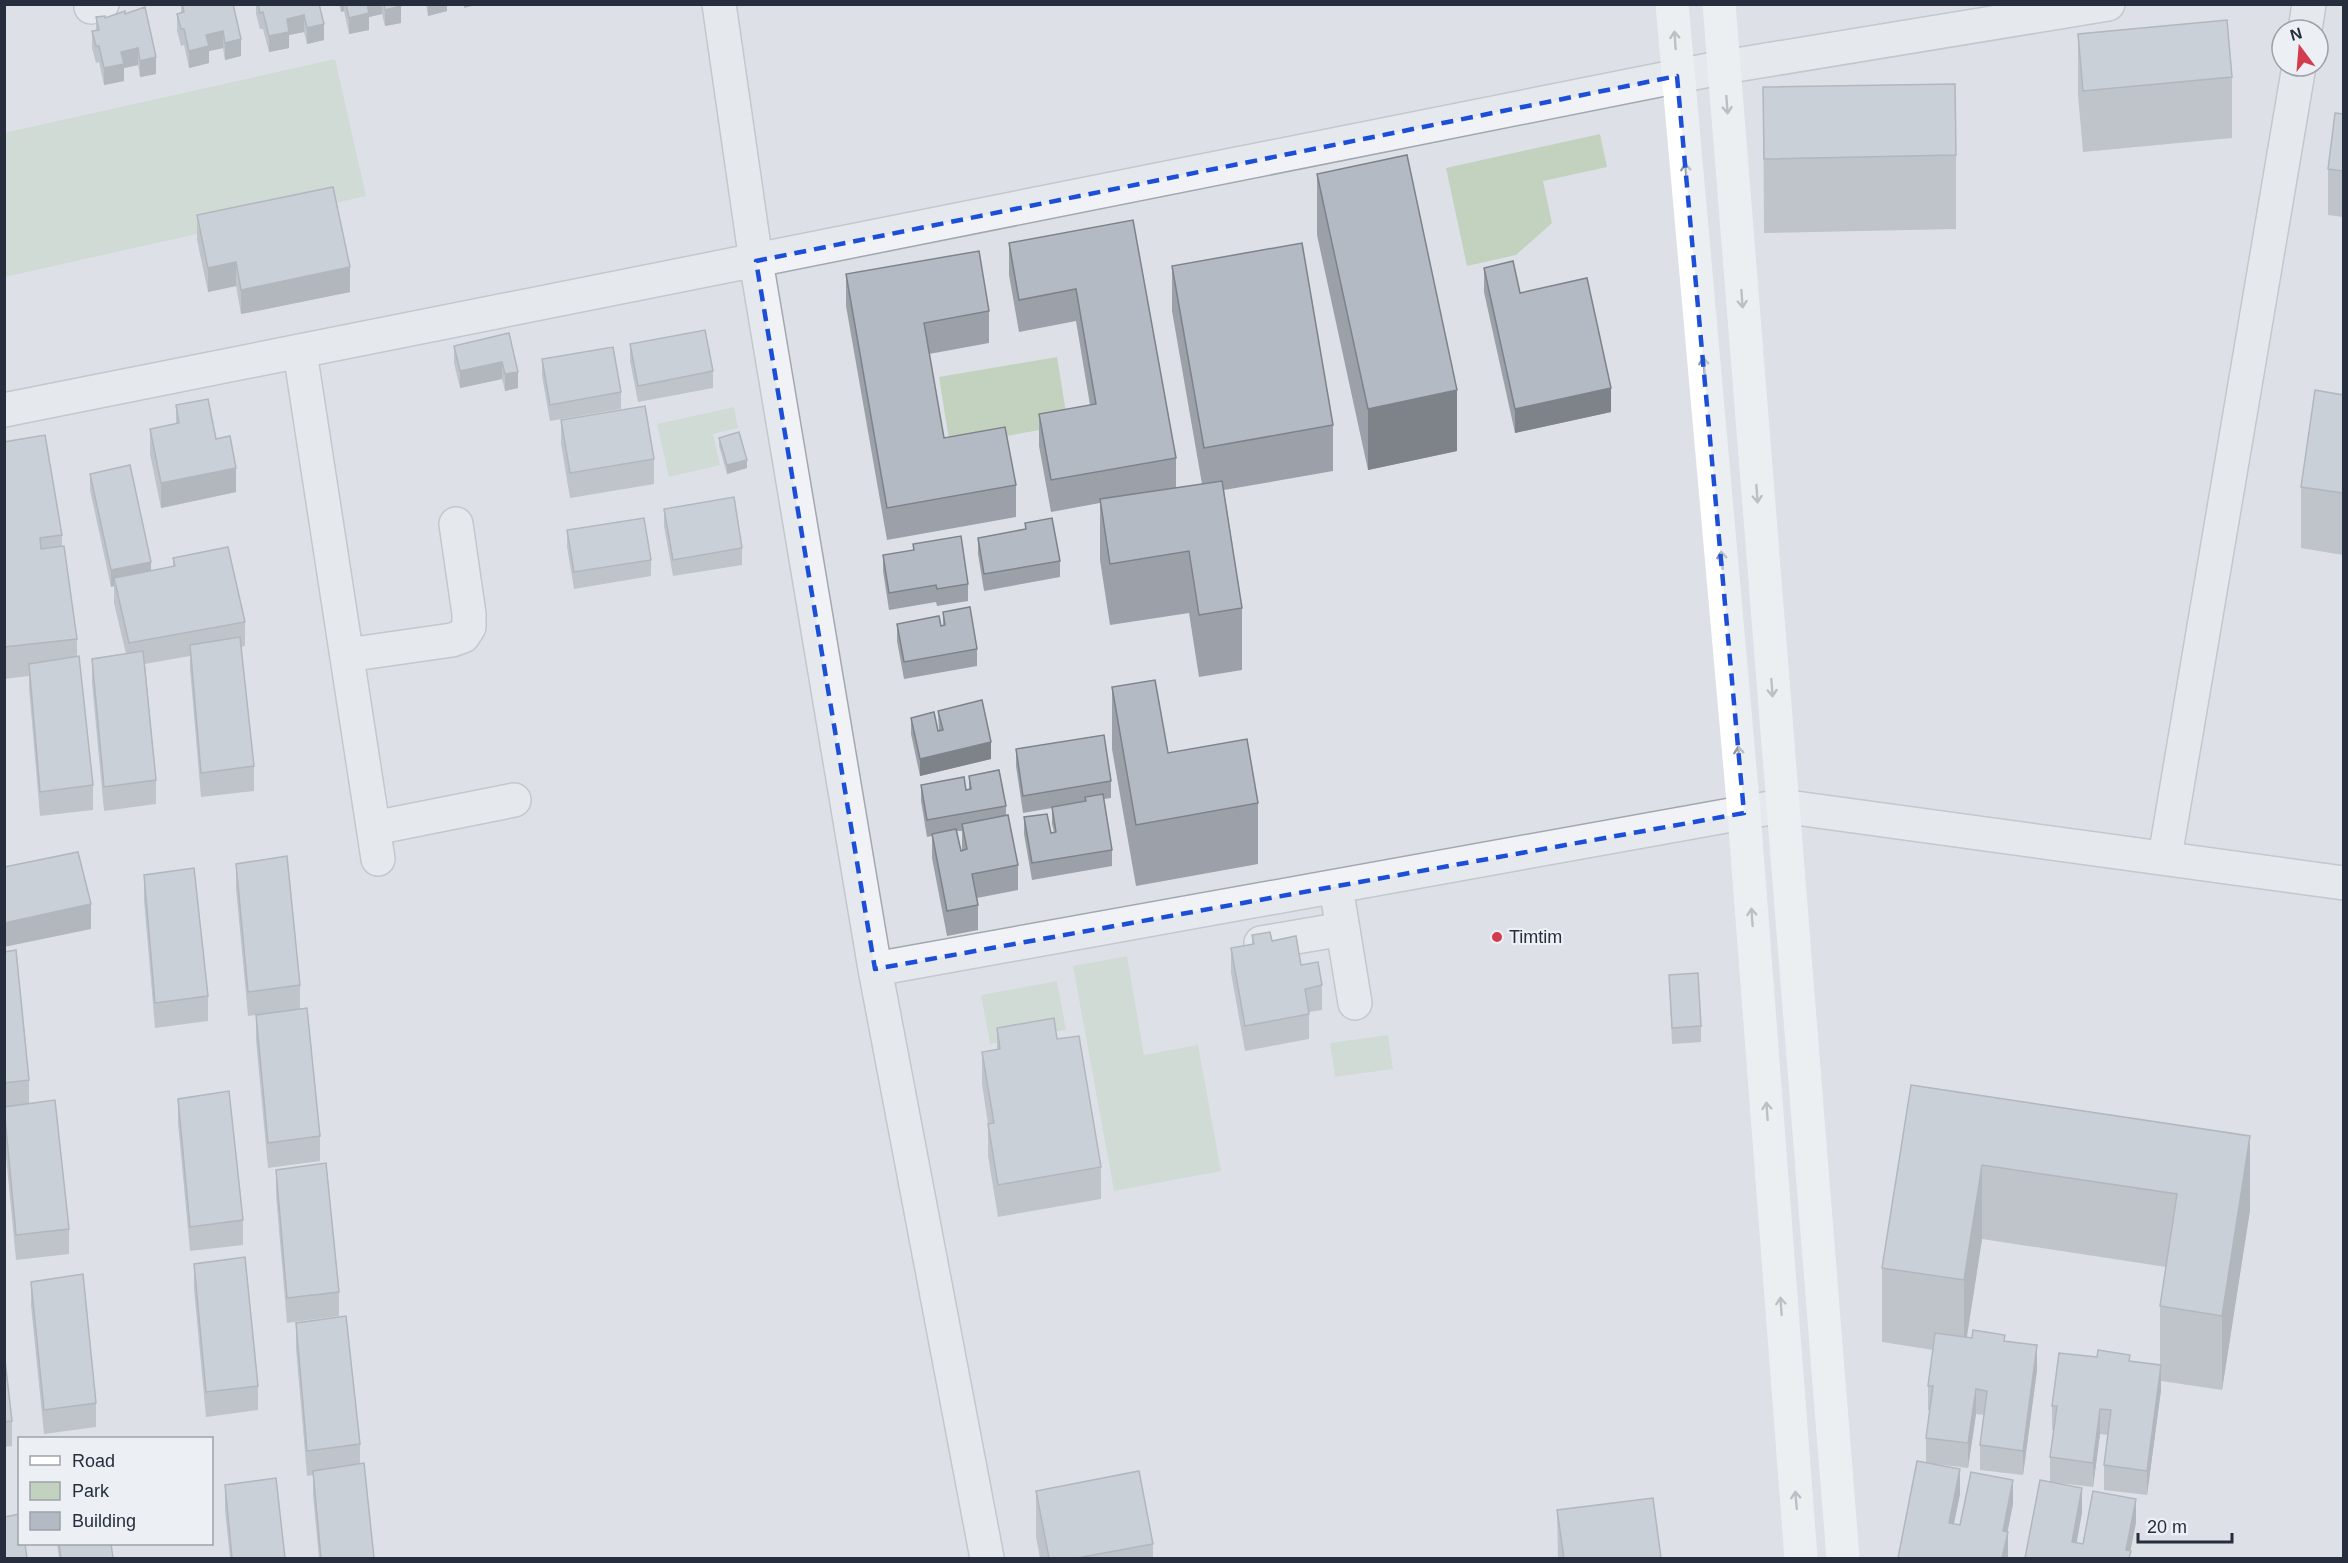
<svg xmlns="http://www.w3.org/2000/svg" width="2348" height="1563" viewBox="0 0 2348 1563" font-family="Helvetica,sans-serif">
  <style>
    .green { fill: #c2d2be }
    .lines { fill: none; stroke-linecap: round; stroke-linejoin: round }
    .street-casing { stroke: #a2a8b1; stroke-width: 36 }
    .street { stroke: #f0f2f6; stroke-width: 33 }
    .secondary { stroke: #fff; stroke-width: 33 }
    .wall { fill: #9ba0a9; fill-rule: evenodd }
    .shaded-wall { fill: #7e8289 }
    .building { fill: #b4bac4; stroke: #7e8289; stroke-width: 1.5 }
    .oneway { stroke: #92969e }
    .marked { fill: none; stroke: #1d4ed8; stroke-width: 4.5; stroke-dasharray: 12 8; stroke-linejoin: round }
    .poi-dot { fill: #d23c4e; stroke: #ecf0f5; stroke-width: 2 }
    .labels { text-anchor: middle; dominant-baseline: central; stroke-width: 4.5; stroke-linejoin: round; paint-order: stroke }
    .poi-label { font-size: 18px; fill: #262e3e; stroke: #ecf0f5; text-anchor: start }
  </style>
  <rect width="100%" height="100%" fill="#dde1e7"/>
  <path class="green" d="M335 59 366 196 5 277 4 133Z
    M1600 134 1607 167 1543 181 1552 223 1516 255 1467 266 1446 168Z
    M1057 357 1068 425 950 446 939 377Z
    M734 407 738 428 713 434 720 465 669 477 657 424Z
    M1127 956 1144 1055 1198 1045 1221 1171 1114 1191 1073 966Z
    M1057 981 1066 1030 990 1044 981 995Z
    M1388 1035 1393 1069 1335 1077 1330 1043Z"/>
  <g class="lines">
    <g class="street-casing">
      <path id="street" d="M719 4 756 261 875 969 987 1558
        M91 7 102 4
        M2305 30 2309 4
        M300 352 378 859
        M4 410 1724 67 2108 4
        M347 655 452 640 463 636 469 627V614L456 524
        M374 828 514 800
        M2165 857 2299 66
        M1336 887 1355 1003
        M1261 943 1343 929
        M875 969 1781 806 2344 883"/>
    </g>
    <use href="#street" class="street"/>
    <path class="secondary" d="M1672 4 1744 813 1801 1558
      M1719 4 1843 1558"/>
  </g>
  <path class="wall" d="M181 4H233L241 56 225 60 223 48 209 51V63L189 68 184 45 181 46 177 31V14L181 13Z
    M256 4H319L324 40 307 44 304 32 289 35V48L269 52 263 29H260L256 14Z
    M339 4H401V23L385 26 382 14 369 17V30L349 34 344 11 341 12Z
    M426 4H447V11L428 16Z
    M125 14 156 74 140 77 138 65 124 68V81L104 85 99 62 96 63 92 48V31H96V17L105 18Z
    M2078 34 2232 77V138L2083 152 2078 95Z
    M1763 87 1956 155V229L1764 233Z
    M2343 114V217L2328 215V169Z
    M1317 174 1457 451 1368 470 1317 235Z
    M197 215 350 292 241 314 236 286 208 292 197 240Z
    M1133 220 1176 458V488L1202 484 1172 311V266L1333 425V471L1224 490 1242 608V670L1199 677 1189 613 1110 625 1100 560V503L1051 512 1039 446V414L1090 405 1076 321 1019 332 1009 275V243Z
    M1484 268 1520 293 1611 412 1515 433 1484 292Z
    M846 274 989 311V343L929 354 944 438 1016 485V517L887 540 846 306Z
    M509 333 518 388 505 391 502 379 460 388 454 363V346Z
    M630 344 713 371V388L638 402 630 361Z
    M542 359 621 392V409L550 421 542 376Z
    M2343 395V555L2301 548V487Z
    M176 405 216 439 236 492 161 508 150 454V429L176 424Z
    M561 420 654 459V484L570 498 561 444Z
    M719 438 747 468 727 474 719 446Z
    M4 442 62 535V546L77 639V657L93 785V810L40 816 29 688V676L4 679Z
    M90 474 151 571 173 567V558L245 622V646L241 647 254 766V791L201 797 190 669V656L145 664 156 780V804L104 811 92 683V659L126 654 114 603V586L111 587 90 490Z
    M664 509 742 548V565L673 576 664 526Z
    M1025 523 1060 561V577L984 591 978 554V538L1025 529Z
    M567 530 651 560V576L574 589 567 547Z
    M913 544 968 584V601L937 606 936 602 889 610 883 571V555L913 550Z
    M943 612 977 649V666L904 679 897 641V624L943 625Z
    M1112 687 1168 753 1258 803V864L1136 886 1112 749Z
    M938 711 991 759 920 776 911 734V718L938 731H939Z
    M1016 749 1111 781V798L1104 799 1112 850V866L1032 880 1024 834V817L1051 833 1054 832 1052 824V808L1023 813 1016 766Z
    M969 776 1006 806V815L1018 865V890L977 898 978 905V930L947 936 932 858V836L927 837 921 801V785L966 790H969ZM957 831H962V850L961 851Z
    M236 864 300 985V1009L320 1136V1161L268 1168 256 1040V1015L248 1016 236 888Z
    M144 875 208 996V1021L155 1028 144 900Z
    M1252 935 1272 941 1301 965 1322 985V1010L1309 1012V1039L1245 1051 1231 973V948L1252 944Z
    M4 952 29 1080V1104L69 1229V1254L16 1260 4 1136Z
    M1669 975 1701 1026V1042L1672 1044Z
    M997 1028 1057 1039 1101 1167V1199L998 1217 988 1156V1124L982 1084V1052L997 1050Z
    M1911 1085 2250 1210 2222 1390 2161 1381V1390L2147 1495 2104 1490V1465L2108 1435 2100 1434 2093 1487 2050 1482V1457L2054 1430H2052V1406L2097 1357 2160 1365V1306L2166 1267 1982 1239 1967 1337 2005 1341 2037 1370 2023 1475 1980 1470V1445L1984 1415 1976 1414 1968 1468 1927 1463 1960 1494 1954 1524 1960 1525 2013 1504 2007 1532 2008 1556 1898 1558 1926 1462V1438L1930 1411 1928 1410V1386L1933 1350 1882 1342V1268Z
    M178 1099 243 1220V1245L190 1251 178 1123Z
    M276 1170 339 1292V1316L287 1323 276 1195Z
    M194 1264 258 1386V1410L206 1417 194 1289Z
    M31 1282 96 1403V1427L44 1434 31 1306Z
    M296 1323 360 1444V1464L374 1558H319L313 1495V1475L307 1476 296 1348Z
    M4 1351 12 1421V1446L4 1447Z
    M225 1485 285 1558H230L225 1510Z
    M1036 1491 1153 1544V1558H1040L1036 1537Z
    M1557 1510 1661 1558H1558Z
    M57 1544H111L113 1558H59Z"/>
  <path class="shaded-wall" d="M341 4H344V11L341 12Z
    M366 4H382V14L369 17V30L349 34V18Z
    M428 4H447V11L428 16Z
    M464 4H479L464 8Z
    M401 6V23L385 26V10Z
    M304 15V32L289 35V48L269 52V36L287 19Z
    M324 24V40L307 44V28Z
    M223 31V48L209 51V63L189 68V51L206 35Z
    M241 39V56L225 60V43Z
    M138 48V65L124 68V81L104 85V68L121 52Z
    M156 57V74L140 77V61Z
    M236 262V286L208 292V268Z
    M350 267V292L241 314V290Z
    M502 362V379L460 388V371Z
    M518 372V388L505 391V374Z
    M1611 388V412L1515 433V409Z
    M1457 390V451L1368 470V409Z
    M747 460V468L727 474V465Z
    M236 468V492L161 508V483Z
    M151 562V578H114V586L111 587V570Z
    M991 742V759L920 776V759Z
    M91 904V929L4 947V923Z
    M2250 1136V1210L2222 1390V1316Z
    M1982 1165V1239L1964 1354V1280Z
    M2037 1345V1370L2023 1475V1451Z
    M2161 1365V1390L2147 1495V1471Z
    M1976 1389V1414L1968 1468V1443Z
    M2100 1409V1434L2093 1487V1463Z
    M1960 1469V1494L1949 1547V1523Z
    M2013 1480V1504L2003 1555V1531Z
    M2082 1488V1513L2074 1558 2072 1542Z
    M2136 1499V1523L2129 1558 2126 1550Z
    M2008 1532V1556L2007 1558H2002Z"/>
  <path class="building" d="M182 4H233L241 39 225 43 223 31 206 35 209 46 189 51 184 29H181L177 14 184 12Z
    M258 4H319L324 24 307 28 304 15 287 19 289 32 269 36 263 12 260 13Z
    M346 4H367L369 13 349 18Z
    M384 4H401V6L385 10Z
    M145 7 156 57 140 61 138 48 121 52 124 64 104 68 99 46H96L92 31 99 30 96 17 105 16V18L125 11V14Z
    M2227 20 2232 77 2083 91 2078 34Z
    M1955 84 1956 155 1764 159 1763 87Z
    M2335 113 2343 114V171L2328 169Z
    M1407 155 1457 390 1368 409 1317 174Z
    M333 187 350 267 241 290 236 262 208 268 197 215Z
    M1133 220 1176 458 1051 480 1039 414 1096 404 1076 289 1019 300 1009 243Z
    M1302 243 1333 425 1204 448 1172 266Z
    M979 251 989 311 924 323 944 438 1005 427 1016 485 887 508 846 274Z
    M1513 261 1520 293 1587 278 1611 388 1515 409 1484 268Z
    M705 330 713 371 638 386 630 344Z
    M509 333 518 372 505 374 502 362 460 371 454 346Z
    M613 347 621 392 550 405 542 359Z
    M2315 390 2343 395V493L2301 487Z
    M208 399 216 439 230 436 236 468 161 483 150 429 179 423 176 405Z
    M645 406 654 459 570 473 561 420Z
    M739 432 747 460 727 465 719 438Z
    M45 435 62 535 40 538 41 549 64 546 77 639 4 647V442Z
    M130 465 151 562 111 570 90 474Z
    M1222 481 1242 608 1199 615 1189 551 1110 564 1100 499Z
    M734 497 742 548 673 560 664 509Z
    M644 518 651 560 574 572 567 530Z
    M1052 518 1060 561 984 574 978 538 1026 529 1025 523Z
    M961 536 968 584 937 589 936 585 889 593 883 555 914 550 913 544Z
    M228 547 245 622 129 643 114 578 175 566 173 558Z
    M970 607 977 649 904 662 897 624 939 616 941 626 945 625 943 612Z
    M240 637 254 766 201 773 190 645Z
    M143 651 156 780 104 787 92 659Z
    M79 656 93 785 40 792 29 664Z
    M1155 680 1168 753 1247 739 1258 803 1136 825 1112 687Z
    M982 700 991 742 920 759 911 718 934 712 938 731 943 730 938 711Z
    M1104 735 1111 781 1023 796 1016 749Z
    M999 770 1006 806 927 820 921 785 964 777 966 790 971 789 969 776Z
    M1103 794 1112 850 1032 863 1024 817 1047 814 1051 833 1056 832 1052 807 1086 801 1085 797Z
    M1008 815 1018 865 972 874 978 905 947 911 932 834 956 829 961 851 967 849 962 824Z
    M78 852 91 904 4 923V867Z
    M287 856 300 985 248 992 236 864Z
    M194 868 208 996 155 1003 144 875Z
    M1270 932 1272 941 1296 936 1301 965 1318 962 1322 985 1305 989 1309 1014 1245 1026 1231 948 1254 944 1252 935Z
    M16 950 29 1080 4 1083V952Z
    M1698 973 1701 1026 1672 1028 1669 975Z
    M307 1008 320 1136 268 1143 256 1015Z
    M1054 1018 1057 1039 1079 1036 1101 1167 998 1185 988 1124 994 1123 982 1052 1000 1049 997 1028Z
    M1911 1085 2250 1136 2222 1316 2160 1306 2177 1194 1982 1165 1964 1280 1882 1268Z
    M229 1091 243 1220 190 1227 178 1099Z
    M55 1100 69 1229 16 1235 4 1107Z
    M326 1163 339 1292 287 1298 276 1170Z
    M245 1257 258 1386 206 1392 194 1264Z
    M83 1274 96 1403 44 1410 31 1282Z
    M346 1316 360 1444 307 1451 296 1323Z
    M1973 1330 2005 1335 2004 1341 2037 1345 2023 1451 1980 1445 1987 1391 1976 1389 1968 1443 1926 1438 1933 1386H1928L1935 1333 1972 1338Z
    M2098 1350 2130 1355 2129 1361 2161 1365 2147 1471 2104 1465 2111 1410 2100 1409 2093 1463 2050 1457 2057 1406H2052L2059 1353 2097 1357Z
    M4 1351 12 1421 4 1422Z
    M1917 1461 1960 1469 1949 1523 1960 1525 1971 1472 2013 1480 2003 1531 2008 1532 2002 1558H1898Z
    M364 1463 374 1558H321L313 1471Z
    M1139 1471 1153 1544 1077 1558H1049L1036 1491Z
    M276 1478 285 1558H232L225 1485Z
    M2040 1480 2082 1488 2072 1542 2083 1544 2093 1491 2136 1499 2126 1550 2131 1551 2129 1558H2025Z
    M1653 1498 1661 1558H1564L1557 1510Z
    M20 1514V1544H25L27 1558H4V1517Z
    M59 1544H111L113 1558H61Z"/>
  <defs><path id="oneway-shaft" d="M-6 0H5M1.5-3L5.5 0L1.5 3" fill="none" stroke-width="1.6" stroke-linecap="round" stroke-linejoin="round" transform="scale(1.5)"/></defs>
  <g class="oneway">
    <use href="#oneway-shaft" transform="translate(1675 40) rotate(-94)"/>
    <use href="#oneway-shaft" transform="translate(1727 105) rotate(86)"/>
    <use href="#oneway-shaft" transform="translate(1686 172) rotate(-95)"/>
    <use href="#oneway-shaft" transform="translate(1742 299) rotate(86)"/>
    <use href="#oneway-shaft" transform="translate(1704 366) rotate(-95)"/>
    <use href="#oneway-shaft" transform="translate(1757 494) rotate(86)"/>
    <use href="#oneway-shaft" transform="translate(1722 560) rotate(-95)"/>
    <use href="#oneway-shaft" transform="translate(1772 688) rotate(86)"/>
    <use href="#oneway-shaft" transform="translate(1739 755) rotate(-95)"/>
    <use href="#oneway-shaft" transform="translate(1752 917) rotate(-94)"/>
    <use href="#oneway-shaft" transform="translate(1767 1111) rotate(-94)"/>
    <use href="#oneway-shaft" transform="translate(1781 1306) rotate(-94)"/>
    <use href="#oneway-shaft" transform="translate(1796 1500) rotate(-95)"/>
  </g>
  <path d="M0 0H2348V1563H0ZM1677 76 1744 813 875 969 756 261Z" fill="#dde1e7" fill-opacity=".55" fill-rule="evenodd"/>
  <path class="marked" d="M1677 76 1744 813 875 969 756 261Z"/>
  <circle class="poi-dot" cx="1497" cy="937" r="6"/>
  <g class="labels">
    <g class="poi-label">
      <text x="1509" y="937">Timtim</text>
    </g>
  </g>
  <rect width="2348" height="1563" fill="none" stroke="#262e3e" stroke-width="12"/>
  <rect x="18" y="1437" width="195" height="108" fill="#ecf0f5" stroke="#9da2ac" stroke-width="1.5"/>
  <rect x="30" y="1456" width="30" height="9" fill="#ffffff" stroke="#9da2ac" stroke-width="1.5"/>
  <text x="72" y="1467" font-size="18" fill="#262e3e">Road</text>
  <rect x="30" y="1482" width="30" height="18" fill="#c2d2be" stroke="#9da2ac" stroke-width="1.5"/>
  <text x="72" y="1497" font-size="18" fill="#262e3e">Park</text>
  <rect x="30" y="1512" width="30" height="18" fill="#b4bac4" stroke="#9da2ac" stroke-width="1.5"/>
  <text x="72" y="1527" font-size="18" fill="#262e3e">Building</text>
  <g transform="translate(2300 48) rotate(344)"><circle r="28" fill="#ecf0f5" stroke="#9da2ac" stroke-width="1.5"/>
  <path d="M0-4.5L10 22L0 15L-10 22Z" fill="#d23c4e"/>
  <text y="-9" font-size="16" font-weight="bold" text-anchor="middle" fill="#262e3e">N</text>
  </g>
  <path d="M2138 1533v9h94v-9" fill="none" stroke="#262e3e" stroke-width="3"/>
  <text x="2147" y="1533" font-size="18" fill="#262e3e" stroke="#ecf0f5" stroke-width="4.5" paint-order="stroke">20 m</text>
</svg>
